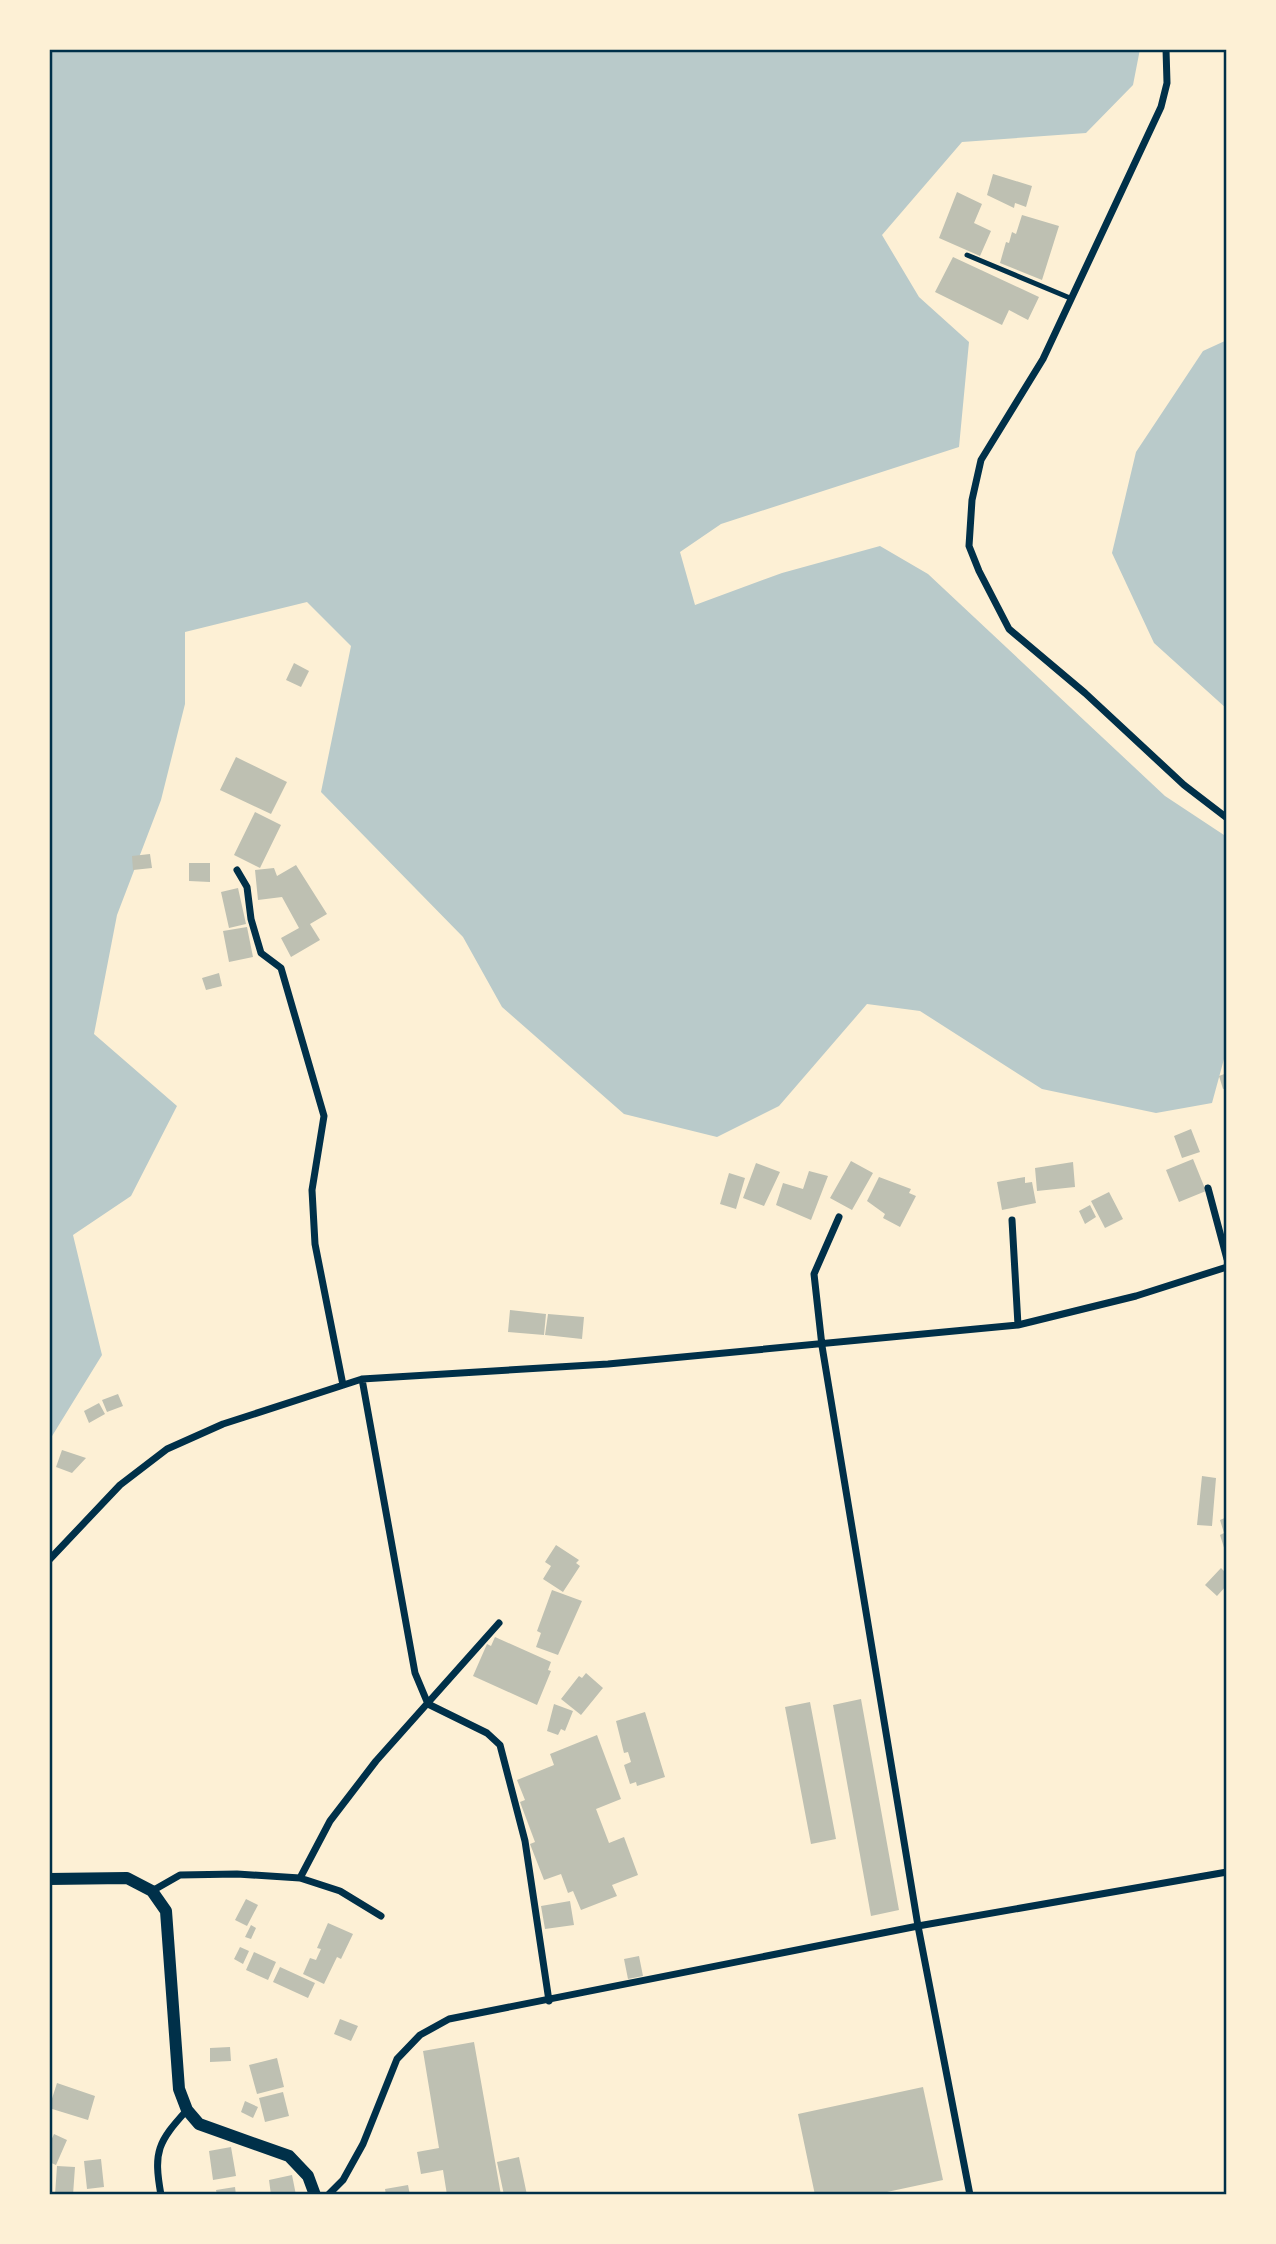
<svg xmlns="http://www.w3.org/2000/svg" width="1276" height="2244" viewBox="0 0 1276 2244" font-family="'Nunito Sans',sans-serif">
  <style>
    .green { fill: #b9caca }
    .building { fill: #bec0b2 }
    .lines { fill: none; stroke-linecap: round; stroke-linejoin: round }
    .service { stroke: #003049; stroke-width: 5 }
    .minor { stroke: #003049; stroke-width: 7 }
    .tertiary { stroke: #003049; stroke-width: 12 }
    .neatline { fill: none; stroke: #003049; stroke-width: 2.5 }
  </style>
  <rect width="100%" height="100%" fill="#fdf0d5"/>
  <path class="green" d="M49 49H1140L1133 85 1086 133 962 142 882 235 919 297 969 342 959 447 721 524 680 552 695 605 782 573 880 546 928 574 1165 796 1227 837V1048L1212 1103 1156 1113 1042 1089 920 1011 867 1004 779 1106 717 1137 624 1114 502 1007 463 937 321 792 351 646 307 602 185 632V704L161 800 117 915 94 1034 177 1106 131 1196 73 1235 102 1355 49 1441Z
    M1227 340V709L1154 643 1112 553 1136 452 1203 351Z"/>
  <path class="building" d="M993 174 1032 186 1026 207 1015 203 1014 208 987 195Z
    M957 192 982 204 974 223 991 231 980 256 939 238Z
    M1022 215 1059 226 1042 280 1000 263 1006 242 1009 243 1012 232 1016 234Z
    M953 257 1039 297 1028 320 1009 310 1002 325 935 292Z
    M294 663 309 671 301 687 286 680Z
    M236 757 287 782 271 814 220 790Z
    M255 812 281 825 260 868 234 855Z
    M150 854 152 868 133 870 132 856Z
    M189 863H210V882L189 881Z
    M296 865 327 914 310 924 320 940 291 957 281 938 299 928 282 897 258 900 255 870 274 868 277 876Z
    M238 888 246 924 229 928 221 892Z
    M247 927 253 957 229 962 223 931Z
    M219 973 222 986 206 990 202 978Z
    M1227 1073V1088L1223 1089 1219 1076Z
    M1191 1129 1200 1152 1182 1158 1174 1136Z
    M1193 1159 1206 1191 1179 1202 1166 1170Z
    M851 1161 873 1173 852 1210 830 1198Z
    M1073 1162 1075 1187 1037 1191 1035 1168Z
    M756 1163 780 1172 764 1206 743 1198Z
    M809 1171 828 1176 811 1220 776 1205 783 1183 803 1189Z
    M729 1173 745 1178 736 1209 720 1204Z
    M879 1177 911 1189 909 1193 916 1196 900 1227 883 1218 885 1214 867 1201Z
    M1025 1177V1183L1032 1182 1036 1203 1002 1210 997 1182Z
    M1109 1192 1123 1219 1105 1228 1091 1201Z
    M1090 1205 1096 1217 1085 1224 1079 1211Z
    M510 1310 546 1314 544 1335 508 1332Z
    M548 1314 584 1317 582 1339 545 1335Z
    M118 1394 123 1406 107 1412 102 1400Z
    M99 1403 105 1414 89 1423 84 1411Z
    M62 1450 86 1458 72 1473 56 1467Z
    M1202 1476 1216 1478 1212 1526 1197 1525Z
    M1227 1517V1554H1226L1220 1535 1224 1533 1220 1520Z
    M556 1545 579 1560 576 1563 580 1566 563 1592 543 1579 551 1566 545 1562Z
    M1221 1568 1227 1574V1585L1217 1596 1205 1585Z
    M552 1590 582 1601 558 1655 536 1647 541 1633 537 1631Z
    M495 1637 551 1662 548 1670 551 1671 537 1705 473 1676 487 1644 491 1646Z
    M586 1673 603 1688 581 1715 561 1699 579 1676 582 1678Z
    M861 1699 899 1910 871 1916 833 1705Z
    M810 1702 836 1839 811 1844 785 1707Z
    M554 1704 573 1711 565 1731 561 1729 558 1735 547 1731Z
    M645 1712 665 1777 637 1786 636 1782 630 1784 624 1765 631 1762 628 1752 624 1753 616 1721Z
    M597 1735 621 1799 596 1809 609 1843 624 1837 638 1875 612 1885 617 1896 581 1910 573 1891 568 1893 561 1874 544 1880 530 1844 535 1842 520 1802 525 1800 517 1780 554 1765 550 1754Z
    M246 1899 258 1905 247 1926 235 1920Z
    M570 1901 574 1925 545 1929 541 1906Z
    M328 1923 353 1934 341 1959 337 1957 324 1984 303 1974 310 1958 316 1960 321 1949 317 1948Z
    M251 1925 256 1928 251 1939 245 1937Z
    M240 1947 249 1951 243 1964 234 1959Z
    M254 1952 276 1962 268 1980 246 1970Z
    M639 1956 643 1976 628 1979 624 1959Z
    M280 1967 315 1983 308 1998 273 1982Z
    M340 2019 358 2026 351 2041 334 2034Z
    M474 2042 501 2195H447L443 2170 421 2174 417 2152 439 2148 423 2051Z
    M230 2047 231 2061 210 2062V2048Z
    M277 2058 284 2087 257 2094 249 2065Z
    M57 2083 95 2096 88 2120 49 2108Z
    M923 2087 943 2180 873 2195H815L798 2114Z
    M283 2092 289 2116 265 2122 259 2098Z
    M245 2101 258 2107 253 2118 241 2112Z
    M54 2134 67 2140 56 2165 49 2162V2145Z
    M231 2147 236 2176 213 2180 209 2151Z
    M519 2157 527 2195H504L497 2162Z
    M101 2159 104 2187 87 2189 84 2161Z
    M57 2166 75 2167 73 2195H55Z
    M292 2175 296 2195H271L269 2180Z
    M408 2185 410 2195H386L385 2189Z
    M235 2187 236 2195H217L216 2190Z"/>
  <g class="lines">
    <path class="service" d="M967 255 1070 298"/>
    <path class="minor" d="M1166 49 1167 83 1161 107 1043 359 981 460 972 500 969 546 979 571 1009 629 1085 693 1184 785 1227 818
      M237 870 247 887 251 919 261 953 281 968 324 1116 312 1190 315 1244 343 1385
      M1208 1188 1227 1259
      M839 1217 814 1274 822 1346 918 1926 970 2195
      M1012 1220 1018 1325
      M362 1379 415 1673 428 1704 487 1733 500 1745 525 1841 549 2001
      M49 1560 120 1485 167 1449 223 1424 362 1379 608 1364 1018 1325 1136 1296 1227 1267
      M300 1878 330 1821 376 1761 499 1623
      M152 1891 180 1875 237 1874 300 1878 340 1891 381 1916
      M161 2195C153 2151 158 2142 187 2110
      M328 2195 343 2180 363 2144 397 2059 420 2035 449 2019 918 1926 1227 1872"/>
    <path class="tertiary" d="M49 1879 127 1878 152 1891 166 1911 179 2089 187 2110 199 2124 289 2156 308 2176 315 2195"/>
  </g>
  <rect width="1276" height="2244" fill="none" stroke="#fdf0d5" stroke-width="102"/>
  <rect x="51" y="51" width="1174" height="2142" class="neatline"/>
</svg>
